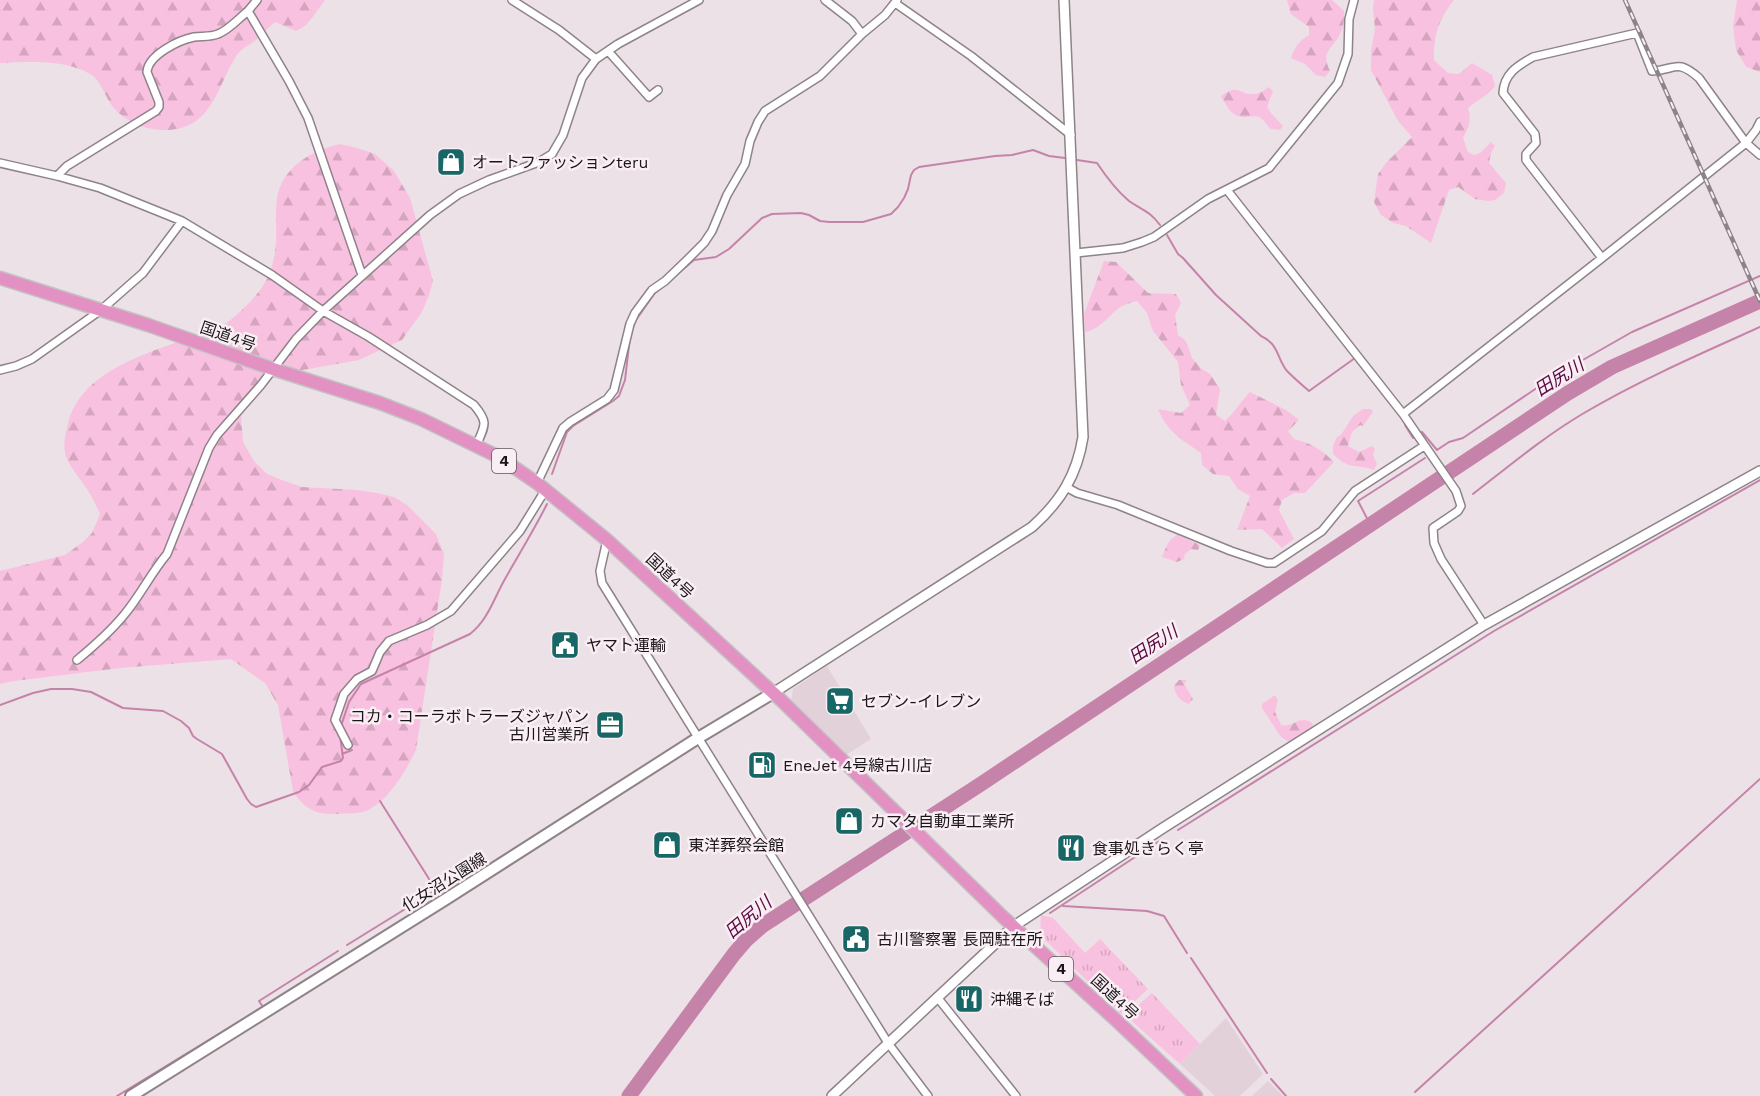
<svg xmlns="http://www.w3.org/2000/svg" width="1760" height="1096" viewBox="0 0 1760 1096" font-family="'Work Sans','Noto Sans JP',sans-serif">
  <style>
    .built { fill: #e3d1da }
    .grass { fill: url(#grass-tufts) }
    .forest { fill: url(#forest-firs) }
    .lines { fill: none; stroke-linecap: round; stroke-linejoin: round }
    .stream { stroke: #c683aa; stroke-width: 2 }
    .river { stroke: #c683aa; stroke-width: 15 }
    .minor-casing { stroke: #8d8389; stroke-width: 10 }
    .tertiary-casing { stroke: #8d8389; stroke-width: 12 }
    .secondary-casing { stroke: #8d8389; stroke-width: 14 }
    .trunk-casing { stroke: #c3c2c3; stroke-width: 15 }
    .minor { stroke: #fff; stroke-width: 7 }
    .tertiary { stroke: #fff; stroke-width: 9 }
    .secondary { stroke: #fff; stroke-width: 10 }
    .trunk { stroke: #e390c3; stroke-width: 12 }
    .rail-casing { stroke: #8c8488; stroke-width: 4.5 }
    .rail { stroke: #f9eef4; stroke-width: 2; stroke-dasharray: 7; stroke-linecap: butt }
    .labels { text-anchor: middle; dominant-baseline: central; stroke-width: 5; stroke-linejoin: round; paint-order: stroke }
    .shield { fill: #f9eef4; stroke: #5d575a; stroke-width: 1.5 }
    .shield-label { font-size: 15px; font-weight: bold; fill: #1a1618 }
    .poi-label { font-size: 16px; fill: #1a1618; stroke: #f9eef4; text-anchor: start }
    .street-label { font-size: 16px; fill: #1a1618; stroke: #f9eef4 }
    .water-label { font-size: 18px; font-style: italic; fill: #5a0842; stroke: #f9eef4 }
  </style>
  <defs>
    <pattern id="grass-tufts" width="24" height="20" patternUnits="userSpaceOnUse" patternTransform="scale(1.5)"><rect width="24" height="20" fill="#f9c1e0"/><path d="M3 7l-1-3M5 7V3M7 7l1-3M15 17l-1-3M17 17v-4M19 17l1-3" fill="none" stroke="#d5a5bf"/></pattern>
    <pattern id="forest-firs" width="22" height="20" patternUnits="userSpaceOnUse" patternTransform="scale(1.5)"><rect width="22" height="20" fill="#f9c1e0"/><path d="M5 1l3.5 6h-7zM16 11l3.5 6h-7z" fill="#d5a5bf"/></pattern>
  </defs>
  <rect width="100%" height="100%" fill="#ece1e6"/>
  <path class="built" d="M827 666 871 739 846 755 791 701 793 689Z
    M1226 1018 1263 1074 1240 1096H1215L1180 1064Z
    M1268 1081 1283 1096H1252Z"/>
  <path class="grass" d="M1041 915 1053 918 1085 953 1100 939 1148 989 1121 1014 1040 935Z
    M1152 993 1200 1044 1180 1064 1126 1016Z"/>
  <path class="forest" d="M0 0H325L312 18 305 26 296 31 275 22C268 28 262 35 255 41 248 46 242 48 237 55 223 75 217 106 196 121 172 138 132 130 113 107 105 97 101 80 90 74 64 59 29 62 0 63Z
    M1287 0H1332L1344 11C1344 20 1344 28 1339 36 1330 51 1321 52 1330 71L1325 77 1316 75 1305 64 1291 58C1295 46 1299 41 1309 35V27L1291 14Z
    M1374 0H1454C1438 21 1434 33 1434 60L1448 73 1459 74 1472 63 1492 75 1495 86C1488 96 1477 100 1468 108 1472 120 1469 127 1463 138L1468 152 1474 155 1480 153 1491 142 1495 146 1491 153 1489 163 1506 183 1504 193 1495 200 1488 201 1475 199 1458 187 1449 190 1431 243 1406 226 1393 223 1381 215 1374 202 1378 174 1386 163 1412 137 1398 121 1371 70V51L1375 29 1373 8Z
    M1737 0H1760V72L1746 67 1736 50 1733 26Z
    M1269 87 1273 91 1267 107 1271 113 1283 126 1280 130 1271 129C1267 126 1264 120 1261 118 1256 115 1250 117 1246 117 1232 118 1227 107 1221 96 1240 82 1239 96 1255 94 1260 94 1264 90 1269 87Z
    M339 144 354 147 375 154 394 171 410 198 433 281 429 295 422 312 402 340 359 360 297 371 271 378 251 400 241 415 243 442 254 461 267 474 282 480 302 487 357 490 377 493 394 497 407 505 436 534 444 554 442 579 416 750C406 771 386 805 363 812 354 814 344 813 335 814 316 815 303 808 293 791L278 705 265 683 231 659 120 668 14 681 0 684V571L65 555 83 542 92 533 100 514C97 508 94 500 90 494 83 482 73 472 67 459 62 447 65 436 68 424 80 373 142 355 186 339 194 337 204 336 212 332 226 326 247 306 257 294 275 272 277 248 276 221 276 212 276 201 278 193 286 165 312 151 339 144Z
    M1104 261 1116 262 1148 293 1176 294 1181 303 1175 315 1178 335 1186 341 1192 358 1202 369 1210 374 1220 389 1216 415 1225 421C1235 412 1241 401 1250 392L1286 410 1299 420 1288 431 1294 439C1312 444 1320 448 1334 462L1305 493H1294L1282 500 1279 510 1294 539 1282 548 1262 529 1237 530 1250 496 1238 489 1229 476 1213 474 1202 465 1201 453C1181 439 1168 433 1158 409L1181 413 1190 405 1181 385 1178 362 1153 331 1147 313 1137 301C1132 302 1127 304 1122 306 1109 314 1102 329 1085 332L1084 314Z
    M1363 409H1371L1373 412 1363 426 1360 425 1352 432 1348 446 1359 452 1372 446 1375 449 1373 455 1377 464 1374 470C1354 463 1350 471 1333 454V446L1337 437 1341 435 1353 416Z
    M1178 535 1200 545 1198 550 1191 549 1185 554 1184 559 1177 562 1162 557C1166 548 1168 538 1178 535Z
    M1179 680H1187L1184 684 1193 699 1189 704C1181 702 1175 695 1174 686Z
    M1275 695 1278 700 1275 712 1281 725C1293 728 1302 713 1313 724L1311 729 1289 742 1281 737 1262 708V704Z"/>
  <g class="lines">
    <path class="stream" d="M1077 160 1097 163C1107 178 1116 190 1129 201 1142 210 1150 211 1160 225
      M1167 235 1178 254 1183 258 1216 295 1261 336C1279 344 1277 359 1287 371 1294 378 1302 385 1309 391L1355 358 1388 401
      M631 332 636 320 654 294 694 260 716 257 729 249 762 218 772 214 801 213 809 215 820 221 829 222H863L891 214 898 207 904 198 908 189 911 175 914 170 919 167 995 156 1012 155 1033 150 1049 156 1065 158
      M1405 425 1413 438
      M1420 433 1422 432 1437 450 1449 442 1463 438 1553 377 1632 332 1760 276
      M552 474 567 432 573 426 613 401 619 396 625 380 630 337
      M1473 494C1509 466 1545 436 1584 413 1640 380 1700 354 1760 327
      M1370 524 1358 501 1425 458
      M0 705 33 693 51 689H72L91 692 123 708 163 711 181 721 189 728 193 736 197 739 222 754 247 799 251 804 256 807 299 792 309 785 322 767 341 761 343 758 340 735
      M341 726 349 702 361 684 470 634C488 620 494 598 505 579 519 554 534 530 547 504
      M342 754 352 750
      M1178 830 1494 631 1760 480
      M1063 906 1147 911 1164 916 1187 953
      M1050 913 1161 840
      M347 945 436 890 380 801
      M1191 958 1267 1073
      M1271 1079 1286 1096
      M1415 1092 1760 779
      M117 1096 263 1007 259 1001 338 951"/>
    <path class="river" d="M629 1096 734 954 746 940 762 926 981 784 1568 393 1612 367 1760 301"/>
    <g class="minor-casing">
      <path id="minor" d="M257 0 248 11 289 81 308 118 362 275
        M512 0 559 30 596 59
        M825 0 852 21 862 34
        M895 3 971 56 1071 135
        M608 51 649 97 658 90
        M0 163 57 176 100 188 182 221 272 275 323 311 369 337 474 405C489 423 485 425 476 446
        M57 176 67 166 156 111 159 107V102L147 72C148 55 179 40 194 37 202 36 211 37 218 34 229 30 239 18 248 11
        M1227 190 1403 414 1456 491 1461 506 1458 511 1433 528 1434 543 1441 559 1484 625
        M1076 253 1123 248 1142 242 1154 237 1208 199 1269 168 1338 83 1348 54 1349 19 1354 0
        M1602 258 1526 160V154L1536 143 1535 134 1503 93C1504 74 1517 66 1533 57L1637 33 1652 71C1676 70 1676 58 1699 78L1746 143 1760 155
        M0 370 16 366 32 359 101 310 143 273 182 221
        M1403 414 1602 258 1746 143 1756 130 1760 122
        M537 483 563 428 570 422 607 399 614 390 630 324 635 313 652 290 665 281 688 259 704 243 712 231 727 195 745 164 750 141 758 122 765 111 820 76 862 34 885 15 897 0
        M1066 487 1077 493 1118 505 1231 551 1267 563H1274L1322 531 1355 491 1424 446
        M607 540 600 571 602 583 888 1043 928 1096
        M77 660C94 646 110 632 124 615 140 596 151 573 167 554L209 448 217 435 261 385 296 339 323 311 430 215 459 194 489 180 539 162 552 154 563 135 582 78 596 59 618 44 699 0
        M348 745 335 720 344 694 357 679 372 671 380 652 389 641 427 625 451 611 520 531 546 489
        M937 997 1016 1096"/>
    </g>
    <g class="tertiary-casing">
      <path id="tertiary" d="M773 693 1032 527C1061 501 1077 475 1083 437L1064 0
        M832 1096 1014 926 1163 828 1484 625 1760 471"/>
    </g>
    <g class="secondary-casing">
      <path id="secondary" d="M131 1096 446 899 698 738 773 693"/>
    </g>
    <g class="trunk-casing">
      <path id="trunk" d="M0 278 148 325 273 369 380 403 421 419 499 457 537 483 607 540 782 701 1003 917 1117 1021 1196 1096"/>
    </g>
    <use href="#minor" class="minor"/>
    <use href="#tertiary" class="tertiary"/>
    <use href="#secondary" class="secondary"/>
    <use href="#trunk" class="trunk"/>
    <g class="rail-casing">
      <path id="rail" d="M1625 0 1760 301"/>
    </g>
    <use href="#rail" class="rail"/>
  </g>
  <defs>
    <g id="shop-square" transform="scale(1.5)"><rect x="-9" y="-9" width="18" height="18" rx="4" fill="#186665" stroke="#f9eef4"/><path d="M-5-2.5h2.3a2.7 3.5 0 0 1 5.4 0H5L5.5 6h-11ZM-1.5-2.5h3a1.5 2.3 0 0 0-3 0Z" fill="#fff"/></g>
    <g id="civic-square" transform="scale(1.5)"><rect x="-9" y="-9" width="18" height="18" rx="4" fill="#186665" stroke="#f9eef4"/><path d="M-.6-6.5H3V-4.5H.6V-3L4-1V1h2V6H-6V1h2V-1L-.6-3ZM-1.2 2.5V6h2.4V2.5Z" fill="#fff"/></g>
    <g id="supermarket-square" transform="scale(1.5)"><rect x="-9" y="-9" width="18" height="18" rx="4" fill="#186665" stroke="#f9eef4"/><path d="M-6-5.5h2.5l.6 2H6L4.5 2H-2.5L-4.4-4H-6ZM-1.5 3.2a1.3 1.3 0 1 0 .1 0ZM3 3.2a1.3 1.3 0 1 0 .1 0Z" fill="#fff"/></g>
    <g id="office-square" transform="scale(1.5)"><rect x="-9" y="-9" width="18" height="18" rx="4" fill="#186665" stroke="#f9eef4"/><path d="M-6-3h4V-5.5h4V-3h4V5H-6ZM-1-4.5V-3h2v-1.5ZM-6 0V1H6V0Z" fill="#fff"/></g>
    <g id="fuel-square" transform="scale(1.5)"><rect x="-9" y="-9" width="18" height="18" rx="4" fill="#186665" stroke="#f9eef4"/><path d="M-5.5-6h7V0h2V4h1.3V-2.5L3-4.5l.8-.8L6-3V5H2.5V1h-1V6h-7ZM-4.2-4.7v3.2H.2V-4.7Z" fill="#fff"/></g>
    <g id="restaurant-square" transform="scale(1.5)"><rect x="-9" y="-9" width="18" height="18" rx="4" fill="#186665" stroke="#f9eef4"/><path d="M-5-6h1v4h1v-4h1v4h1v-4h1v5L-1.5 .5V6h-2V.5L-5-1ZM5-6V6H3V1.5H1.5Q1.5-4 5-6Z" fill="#fff"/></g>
  </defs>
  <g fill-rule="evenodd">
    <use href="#shop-square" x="451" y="162"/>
    <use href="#civic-square" x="565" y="645"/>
    <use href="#supermarket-square" x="840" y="701"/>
    <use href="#office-square" x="610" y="725"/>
    <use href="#fuel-square" x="762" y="765"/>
    <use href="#shop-square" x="849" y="821"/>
    <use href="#shop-square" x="667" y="845"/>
    <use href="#restaurant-square" x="1071" y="848"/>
    <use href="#civic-square" x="856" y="939"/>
    <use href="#restaurant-square" x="969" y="999"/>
  </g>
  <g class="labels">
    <g class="shield">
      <rect x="492" y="449" width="24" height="24" rx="4.5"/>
      <rect x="1049" y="957" width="24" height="24" rx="4.5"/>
    </g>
    <g class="shield-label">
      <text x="504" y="461">4</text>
      <text x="1061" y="969">4</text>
    </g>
    <g class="poi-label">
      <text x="472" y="162">オートファッションteru</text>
      <text x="586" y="645">ヤマト運輸</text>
      <text x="861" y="701">セブン-イレブン</text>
      <text x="589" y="716" text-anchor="end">コカ・コーラボトラーズジャパン<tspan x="589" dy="18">古川営業所</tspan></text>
      <text x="783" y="765">EneJet 4号線古川店</text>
      <text x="870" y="821">カマタ自動車工業所</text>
      <text x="688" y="845">東洋葬祭会館</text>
      <text x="1092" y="848">食事処きらく亭</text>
      <text x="877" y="939">古川警察署 長岡駐在所</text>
      <text x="990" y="999">沖縄そば</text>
    </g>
    <g class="street-label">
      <text transform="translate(228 336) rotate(19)">国道4号</text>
      <text transform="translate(670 576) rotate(43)">国道4号</text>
      <text transform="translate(444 882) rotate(-32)">化女沼公園線</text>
      <text transform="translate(1115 997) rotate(43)">国道4号</text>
    </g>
    <g class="water-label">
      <text transform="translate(1559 377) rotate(-32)">田尻川</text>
      <text transform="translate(1153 644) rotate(-33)">田尻川</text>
      <text transform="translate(748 917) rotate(-40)">田尻川</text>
    </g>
  </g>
</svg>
